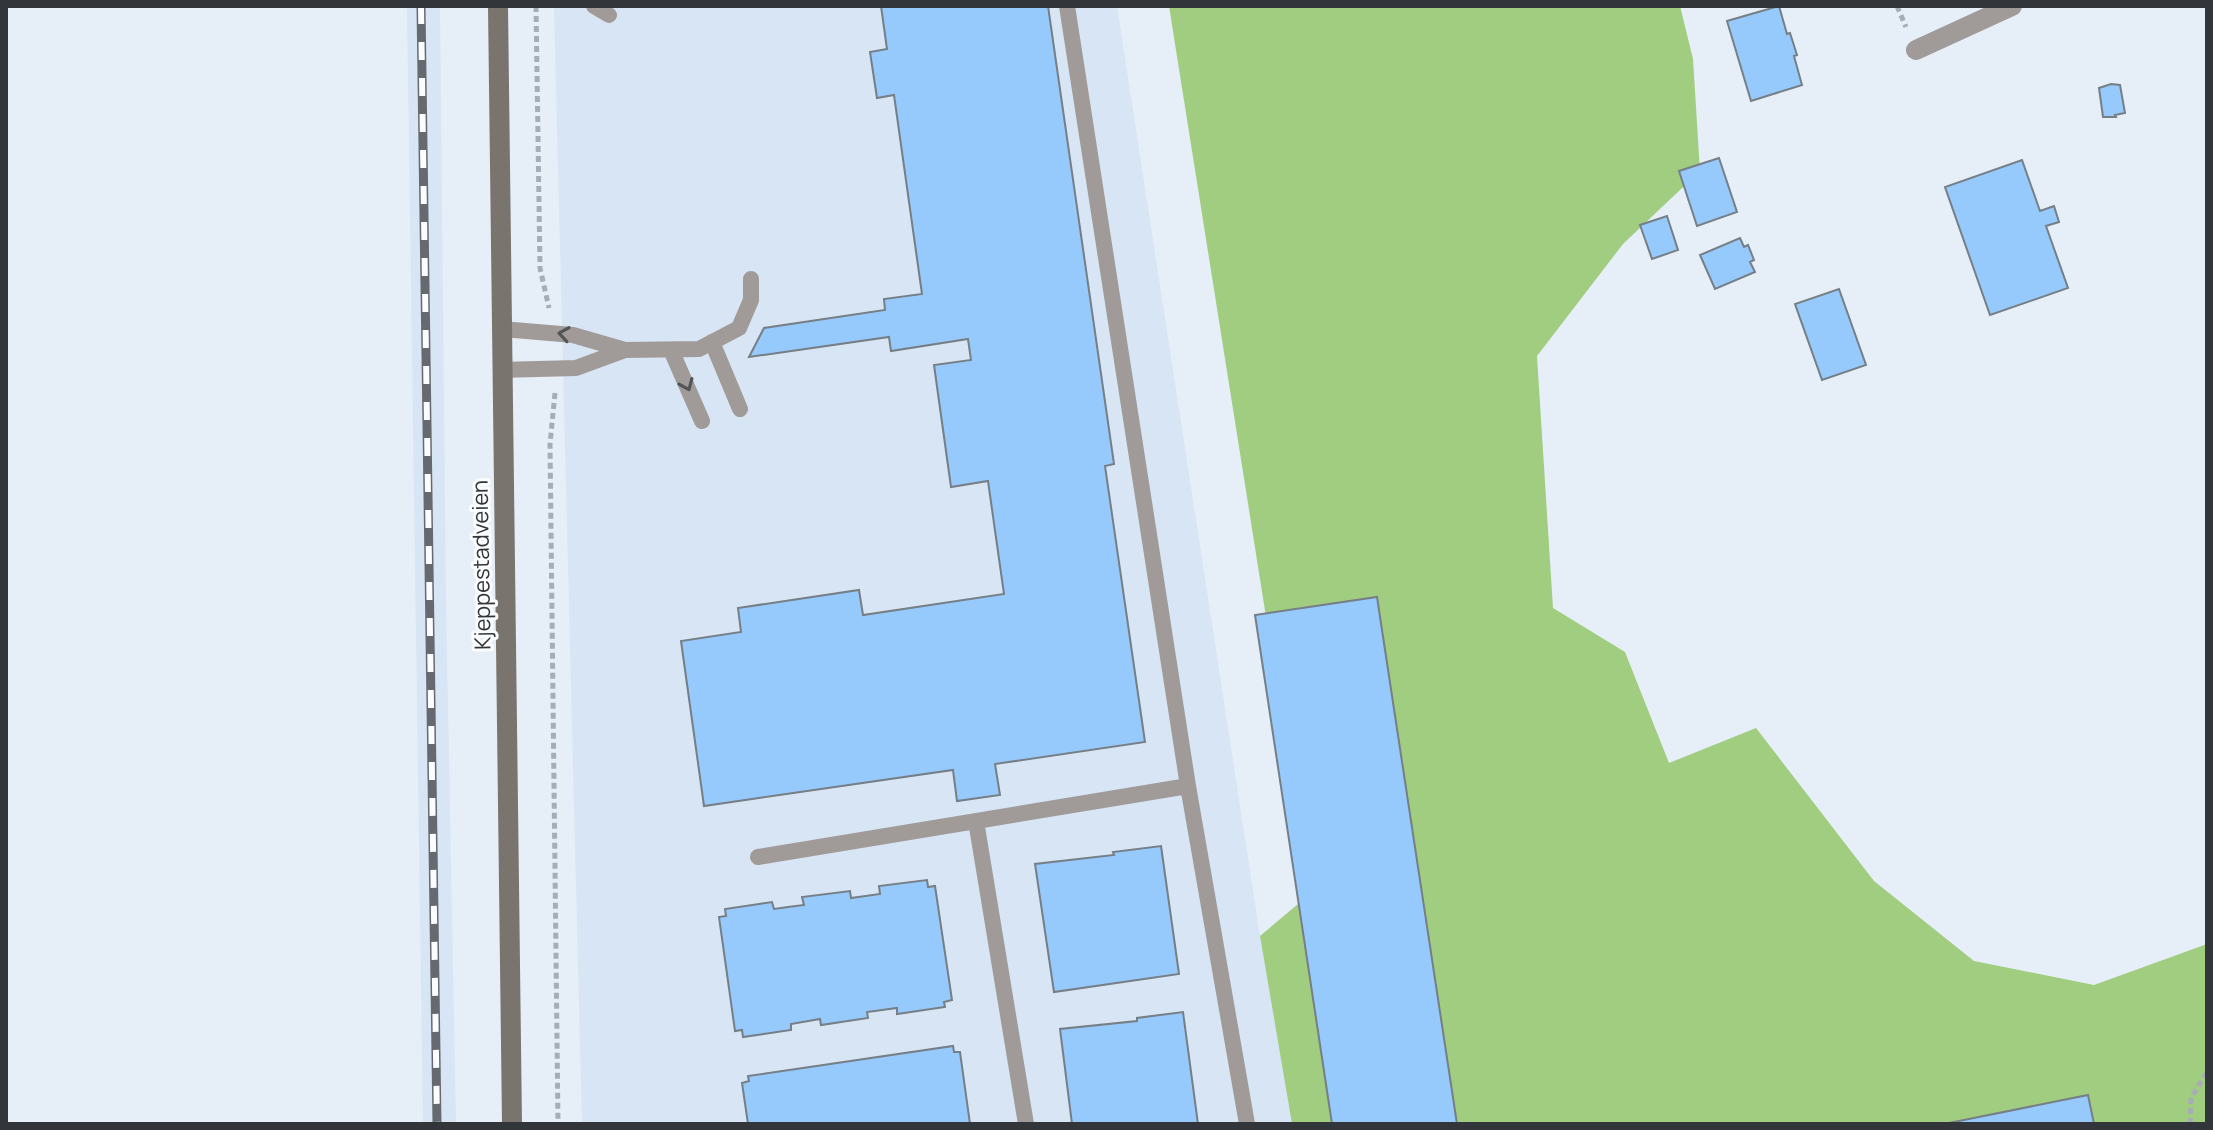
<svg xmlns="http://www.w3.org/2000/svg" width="2213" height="1130" viewBox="0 0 2213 1130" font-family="Manrope,sans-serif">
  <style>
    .built { fill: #d7e5f4 }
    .forest { fill: #a1cd81 }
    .building { fill: #96cafc; stroke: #767e86; stroke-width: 2 }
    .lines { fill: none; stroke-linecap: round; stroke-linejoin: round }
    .path { stroke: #a6adb4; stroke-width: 5; stroke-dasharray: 6 4; stroke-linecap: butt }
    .lane { stroke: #a09b98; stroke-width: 16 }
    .street { stroke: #a09b98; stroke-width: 20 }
    .secondary { stroke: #7a746f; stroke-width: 20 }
    .rail-casing { stroke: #666a70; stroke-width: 9 }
    .rail { stroke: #fafcfd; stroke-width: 6; stroke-dasharray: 18; stroke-linecap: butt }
    .oneway { stroke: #535456 }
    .labels { text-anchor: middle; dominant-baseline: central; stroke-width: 6; stroke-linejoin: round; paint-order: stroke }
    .street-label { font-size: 22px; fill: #323539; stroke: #fafcfd }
  </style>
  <rect width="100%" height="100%" fill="#e6eff8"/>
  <path class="built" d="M407 6H440L446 604 456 1124H423Z
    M554 6H1117L1260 936 1292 1124H582Z"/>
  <path class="forest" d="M1169 6H1680L1693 59 1700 171 1623 244 1537 356 1553 608 1625 652 1669 763 1756 728 1874 881 1974 961 2094 985 2207 944V1124H1292L1260 936 1310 894Z"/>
  <path class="building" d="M881 6H1048L1114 464 1105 466 1145 742 995 764 1000 795 957 801 953 770 704 806 681 641 741 632 738 608 859 590 863 615 1004 594 988 481 951 487 934 365 971 360 968 339 891 351 889 337 749 357 764 328 885 310 884 299 922 294 894 95 877 98 870 52 887 49Z
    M1779 6 1787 34 1790 33 1797 55 1794 56 1802 85 1751 101 1727 21Z
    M2111 84 2120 85 2125 113 2115 115 2116 117H2103L2099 88Z
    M1719 158 1737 212 1697 226 1679 171Z
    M2022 160 2040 211 2054 206 2059 222 2046 226 2068 288 1990 315 1945 187Z
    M1667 216 1678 250 1652 259 1640 225Z
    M1740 238 1744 247 1748 245 1754 260 1750 262 1755 272 1715 289 1700 255Z
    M1839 289 1866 365 1822 380 1795 304Z
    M1377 597 1457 1124H1332L1255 615Z
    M1161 846 1179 974 1054 992 1035 864 1114 855 1113 852Z
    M927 880 928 887 935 886 952 1000 944 1002 945 1007 897 1014V1008L867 1012 868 1018 821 1025 820 1019 791 1024V1030L743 1037 742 1030 735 1031 719 917 726 916 725 909 772 902 774 909 788 907 804 905 802 897 850 891 851 898 880 894 879 886Z
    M1183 1012 1198 1124H1072L1060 1029 1137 1021V1018Z
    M953 1046 954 1052H960L970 1124H748L742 1083 749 1081 748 1076Z
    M2088 1095 2094 1124H1944Z"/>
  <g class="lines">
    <path class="path" d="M536 6 540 268 549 308
      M1897 6 1906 27
      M555 393 550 444 558 1124
      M2190 1124 2191 1098 2207 1072"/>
    <path class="lane" d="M594 6 609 15
      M1067 6 1188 786 1247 1124
      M502 329 573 335 625 350 699 349 739 328 751 300V279
      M712 342 740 409
      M671 350 702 421
      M503 370 576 368 625 350
      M976 821 1026 1124
      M758 857 1188 786"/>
    <path class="street" d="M1916 50 2012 6"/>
    <path class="secondary" d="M498 6 512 1124"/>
    <g class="rail-casing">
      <path id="rail" d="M421 6 437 1124"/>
    </g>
    <use href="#rail" class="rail"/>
  </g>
  <defs><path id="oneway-chevron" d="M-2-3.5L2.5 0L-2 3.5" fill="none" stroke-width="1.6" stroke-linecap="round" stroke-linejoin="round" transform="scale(2)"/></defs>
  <g class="oneway">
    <use href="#oneway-chevron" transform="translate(564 334) rotate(-171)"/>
    <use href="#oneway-chevron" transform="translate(687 385) rotate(67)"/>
  </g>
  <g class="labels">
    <g class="street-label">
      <text transform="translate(481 565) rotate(-91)">Kjeppestadveien</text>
    </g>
  </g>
  <rect width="2213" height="1130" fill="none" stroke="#323539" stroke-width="16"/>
</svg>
